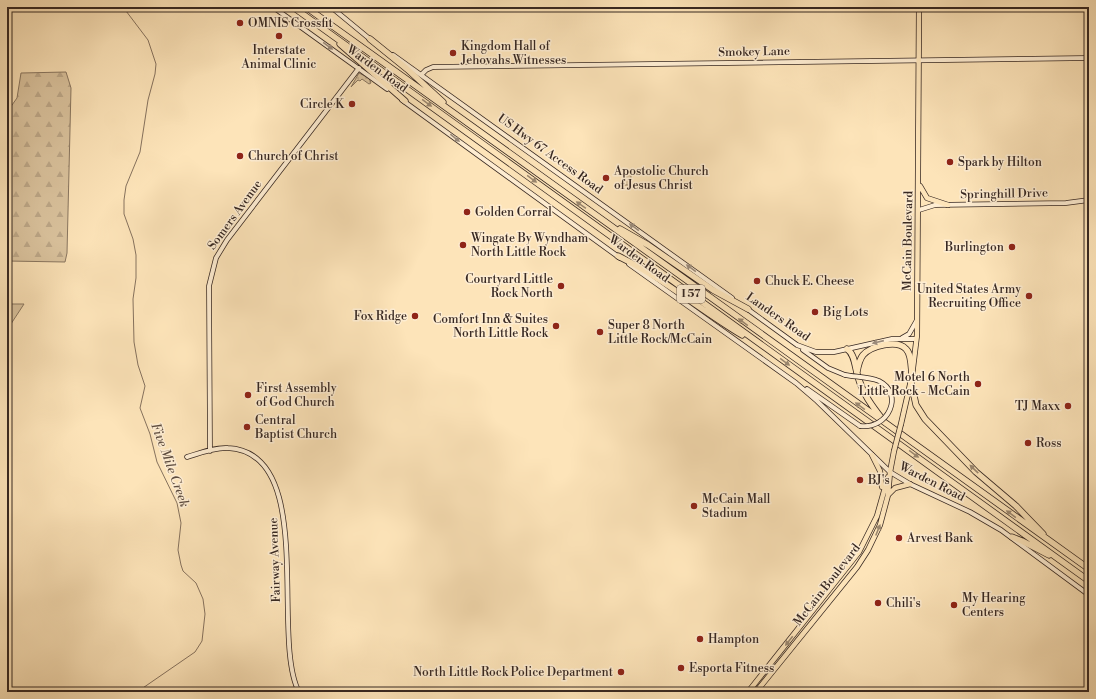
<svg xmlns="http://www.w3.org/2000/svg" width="1096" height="699" viewBox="0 0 1096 699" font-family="'Libre Bodoni',serif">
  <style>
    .grass { fill: url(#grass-dots); stroke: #897660 }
    .forest { fill: url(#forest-firs); stroke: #897660 }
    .park { fill: #dbc49f; stroke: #897660 }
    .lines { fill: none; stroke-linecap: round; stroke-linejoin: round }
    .stream { stroke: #86725e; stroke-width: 1 }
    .secondary-casing { stroke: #372822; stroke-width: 5.5 }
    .primary-casing { stroke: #372822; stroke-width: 6 }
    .highway-casing { stroke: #372822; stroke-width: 7 }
    .secondary { stroke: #feedd2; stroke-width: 4 }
    .primary { stroke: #fde4b9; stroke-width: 4.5 }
    .highway { stroke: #fde4b9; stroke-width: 5.5 }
    .secondary-bridge-casing { stroke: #372822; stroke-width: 5.5; stroke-linecap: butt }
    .primary-bridge-casing { stroke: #372822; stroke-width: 6; stroke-linecap: butt }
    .secondary-bridge { stroke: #feedd2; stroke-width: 4 }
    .primary-bridge { stroke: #fde4b9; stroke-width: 4.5 }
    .oneway { fill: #9a8a7a }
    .oneway2 { fill: #9a866e }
    .poi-dot { fill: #8f2418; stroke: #feedd2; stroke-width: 1.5 }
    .labels { text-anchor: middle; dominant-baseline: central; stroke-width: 3; stroke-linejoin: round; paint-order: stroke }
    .shield { fill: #feedd2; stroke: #736357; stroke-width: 1 }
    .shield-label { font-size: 11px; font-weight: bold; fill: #372822 }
    .poi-label { font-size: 12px; fill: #372822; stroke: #feedd2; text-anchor: start }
    .street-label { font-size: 12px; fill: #372822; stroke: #feedd2 }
    .water-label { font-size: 13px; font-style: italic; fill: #5e4d40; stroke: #feedd2 }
  </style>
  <defs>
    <pattern id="grass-dots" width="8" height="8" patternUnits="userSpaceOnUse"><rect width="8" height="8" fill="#dbc49f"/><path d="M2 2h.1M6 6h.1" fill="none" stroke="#bda889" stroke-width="1.8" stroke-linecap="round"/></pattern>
    <pattern id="forest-firs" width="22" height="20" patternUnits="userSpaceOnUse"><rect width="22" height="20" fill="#dbc49f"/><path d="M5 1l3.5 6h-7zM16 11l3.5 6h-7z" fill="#bda889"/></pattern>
  </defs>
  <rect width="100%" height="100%" fill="#fde4b9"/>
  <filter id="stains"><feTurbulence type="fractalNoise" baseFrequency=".005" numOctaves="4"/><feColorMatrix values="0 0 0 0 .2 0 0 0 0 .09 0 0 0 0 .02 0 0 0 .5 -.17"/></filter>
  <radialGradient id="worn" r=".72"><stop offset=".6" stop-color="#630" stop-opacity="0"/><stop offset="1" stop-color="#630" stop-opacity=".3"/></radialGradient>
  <path class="grass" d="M359 73 369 78 371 83 369 84 362 79 360 81 358 80 351 87Z"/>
  <path class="forest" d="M66 72 71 88 67 253 65 262 7 261V112L17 98 21 73Z"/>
  <path class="park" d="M623 171 631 172V185H622Z
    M7 304H24L7 330Z"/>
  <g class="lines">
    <path class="stream" d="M123 7 148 40 156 64 155 74 148 100 140 152 126 186 124 200V214L133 239 136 255V278L133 299 134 342 138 365 145 386 140 408 150 434 157 462 177 503 181 523 178 550 181 565 183 571 196 583 203 599 205 614 202 641 195 652 137 692"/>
    <g class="secondary-casing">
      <path id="secondary" d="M273 7 387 89
        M331 7 371 40
        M393 55 732 298
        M422 74 426 70 433 67 1089 58
        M402 100 620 258
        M919 210 935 205 1066 203 1089 200
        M629 264 796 383 817 401 890 472 910 484 970 512 1001 530 1089 595
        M746 308 797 345 816 352H834L892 339H916
        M902 338 909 334 917 320
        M803 350 828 368 845 375
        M807 389 860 426
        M210 451 209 286 216 258 227 240 359 68
        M187 457C200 453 215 447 228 448 318 452 270 638 299 692"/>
    </g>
    <g class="primary-casing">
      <path id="primary" d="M920 186 927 198 948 205
        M901 424 912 376 917 335 919 7
        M872 455 880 471 882 487
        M888 495 895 488 910 484
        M748 692 859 552 877 516 888 477
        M756 692 857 567 868 550 880 525 888 495 890 472 894 451"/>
    </g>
    <g class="highway-casing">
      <path id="highway" d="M293 7 1089 581
        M306 7 1089 569
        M370 39 407 69 443 102
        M340 44 405 101
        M620 229 648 245 713 290 748 309
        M618 256C663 278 700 310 742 335
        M847 349C855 354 855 368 858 377 863 394 872 406 883 420
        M857 372C858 366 859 360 863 355 871 346 897 339 906 349 912 355 911 368 912 376
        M911 382 916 405 925 419 976 472 1016 506 1043 534
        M1012 537 1022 541 1049 555"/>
    </g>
    <use href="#secondary" class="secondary"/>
    <use href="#primary" class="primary"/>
    <use href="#highway" class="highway"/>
    <g class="secondary-bridge-casing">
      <path id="secondary-bridge" d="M845 375C856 377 869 377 879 381 905 394 888 430 860 426"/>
    </g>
    <g class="primary-bridge-casing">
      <path id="primary-bridge" d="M894 451 901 424"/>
    </g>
    <use href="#secondary-bridge" class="secondary-bridge"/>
    <use href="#primary-bridge" class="primary-bridge"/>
  </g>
  <defs><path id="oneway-solid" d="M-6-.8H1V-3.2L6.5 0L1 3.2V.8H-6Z"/></defs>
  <g class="oneway">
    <use href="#oneway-solid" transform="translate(328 46) rotate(36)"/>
    <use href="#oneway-solid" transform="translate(455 138) rotate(39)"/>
    <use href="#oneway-solid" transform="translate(634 227) rotate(-144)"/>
    <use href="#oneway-solid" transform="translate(691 268) rotate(-144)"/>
    <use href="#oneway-solid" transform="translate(878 342) rotate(167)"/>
  </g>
  <g class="oneway2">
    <use href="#oneway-solid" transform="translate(427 103) rotate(36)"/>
    <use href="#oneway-solid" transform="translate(532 179) rotate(36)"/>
    <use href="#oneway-solid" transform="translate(581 205) rotate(-145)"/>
    <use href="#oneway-solid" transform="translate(743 322) rotate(-144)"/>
    <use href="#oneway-solid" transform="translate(785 362) rotate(36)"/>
    <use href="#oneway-solid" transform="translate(860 406) rotate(-144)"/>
    <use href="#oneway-solid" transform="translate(914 454) rotate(36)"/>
    <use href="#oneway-solid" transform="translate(974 469) rotate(-136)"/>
    <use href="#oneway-solid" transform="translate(1011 514) rotate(-144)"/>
    <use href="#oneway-solid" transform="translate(878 530) rotate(-68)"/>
    <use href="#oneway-solid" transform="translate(789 641) rotate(128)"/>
  </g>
  <g class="poi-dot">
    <circle cx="240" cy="23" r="4"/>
    <circle cx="279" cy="36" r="4"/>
    <circle cx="453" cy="53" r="4"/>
    <circle cx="352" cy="104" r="4"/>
    <circle cx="240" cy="156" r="4"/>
    <circle cx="950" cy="162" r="4"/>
    <circle cx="606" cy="178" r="4"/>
    <circle cx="467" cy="212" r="4"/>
    <circle cx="463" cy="245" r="4"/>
    <circle cx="1012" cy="247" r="4"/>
    <circle cx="757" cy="281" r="4"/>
    <circle cx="561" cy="286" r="4"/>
    <circle cx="1029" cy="296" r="4"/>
    <circle cx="815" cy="312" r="4"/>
    <circle cx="415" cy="316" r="4"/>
    <circle cx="556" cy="326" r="4"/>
    <circle cx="600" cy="332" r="4"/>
    <circle cx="978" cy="384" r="4"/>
    <circle cx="248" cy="395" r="4"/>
    <circle cx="1068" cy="406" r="4"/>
    <circle cx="247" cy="427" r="4"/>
    <circle cx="1028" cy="443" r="4"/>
    <circle cx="860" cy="480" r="4"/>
    <circle cx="694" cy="506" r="4"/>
    <circle cx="899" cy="538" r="4"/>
    <circle cx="878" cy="603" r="4"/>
    <circle cx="954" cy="605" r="4"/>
    <circle cx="700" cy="639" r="4"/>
    <circle cx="681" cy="668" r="4"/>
    <circle cx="621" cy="672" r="4"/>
  </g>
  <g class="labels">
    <rect class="shield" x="677" y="285" width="28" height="18" rx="3"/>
    <g class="shield-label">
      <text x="691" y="294">I 57</text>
    </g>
    <g class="poi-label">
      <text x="248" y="23">OMNIS Crossfit</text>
      <text x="461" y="46">Kingdom Hall of<tspan x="461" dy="14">Jehovahs Witnesses</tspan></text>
      <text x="279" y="50" text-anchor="middle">Interstate<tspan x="279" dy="14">Animal Clinic</tspan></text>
      <text x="344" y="104" text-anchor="end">Circle K</text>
      <text x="248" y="156">Church of Christ</text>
      <text x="958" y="162">Spark by Hilton</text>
      <text x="614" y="171">Apostolic Church<tspan x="614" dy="14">of Jesus Christ</tspan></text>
      <text x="475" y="212">Golden Corral</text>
      <text x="471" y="238">Wingate By Wyndham<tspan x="471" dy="14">North Little Rock</tspan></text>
      <text x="1004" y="247" text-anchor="end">Burlington</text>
      <text x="553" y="279" text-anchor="end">Courtyard Little<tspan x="553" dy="14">Rock North</tspan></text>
      <text x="765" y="281">Chuck E. Cheese</text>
      <text x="1021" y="289" text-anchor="end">United States Army<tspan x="1021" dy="14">Recruiting Office</tspan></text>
      <text x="823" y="312">Big Lots</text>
      <text x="407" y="316" text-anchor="end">Fox Ridge</text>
      <text x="548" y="319" text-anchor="end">Comfort Inn &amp; Suites<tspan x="548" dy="14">North Little Rock</tspan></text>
      <text x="608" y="325">Super 8 North<tspan x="608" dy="14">Little Rock/McCain</tspan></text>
      <text x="970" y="377" text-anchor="end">Motel 6 North<tspan x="970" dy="14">Little Rock - McCain</tspan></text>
      <text x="256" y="388">First Assembly<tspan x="256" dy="14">of God Church</tspan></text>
      <text x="1060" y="406" text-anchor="end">TJ Maxx</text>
      <text x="255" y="420">Central<tspan x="255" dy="14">Baptist Church</tspan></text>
      <text x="1036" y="443">Ross</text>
      <text x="868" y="480">BJ's</text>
      <text x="702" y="499">McCain Mall<tspan x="702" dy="14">Stadium</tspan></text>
      <text x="907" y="538">Arvest Bank</text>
      <text x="962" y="598">My Hearing<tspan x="962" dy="14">Centers</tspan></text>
      <text x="886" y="603">Chili's</text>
      <text x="708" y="639">Hampton</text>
      <text x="689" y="668">Esporta Fitness</text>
      <text x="613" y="672" text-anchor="end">North Little Rock Police Department</text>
    </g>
    <g class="street-label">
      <text transform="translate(754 52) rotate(-1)">Smokey Lane</text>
      <text transform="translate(377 69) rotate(36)">Warden Road</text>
      <text transform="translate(550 154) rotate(36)">US Hwy 67 Access Road</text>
      <text transform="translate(1004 194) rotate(-1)">Springhill Drive</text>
      <text transform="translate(235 215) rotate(-54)">Somers Avenue</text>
      <text transform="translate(908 241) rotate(-89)">McCain Boulevard</text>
      <text transform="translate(639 259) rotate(36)">Warden Road</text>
      <text transform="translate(778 317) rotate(35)">Landers Road</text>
      <text transform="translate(932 482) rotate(27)">Warden Road</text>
      <text transform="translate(275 560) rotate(-92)">Fairway Avenue</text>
      <text transform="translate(827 585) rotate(-52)">McCain Boulevard</text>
    </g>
    <g class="water-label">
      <text transform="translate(170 465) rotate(70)">Five Mile Creek</text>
    </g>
  </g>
  <rect width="1096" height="699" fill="none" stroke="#fde4b9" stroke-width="24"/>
  <rect x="8" y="8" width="1080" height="683" fill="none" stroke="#372822" stroke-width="2"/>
  <rect x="12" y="12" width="1072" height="675" fill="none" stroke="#372822"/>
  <rect width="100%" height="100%" filter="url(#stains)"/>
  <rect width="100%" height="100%" fill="url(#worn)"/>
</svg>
